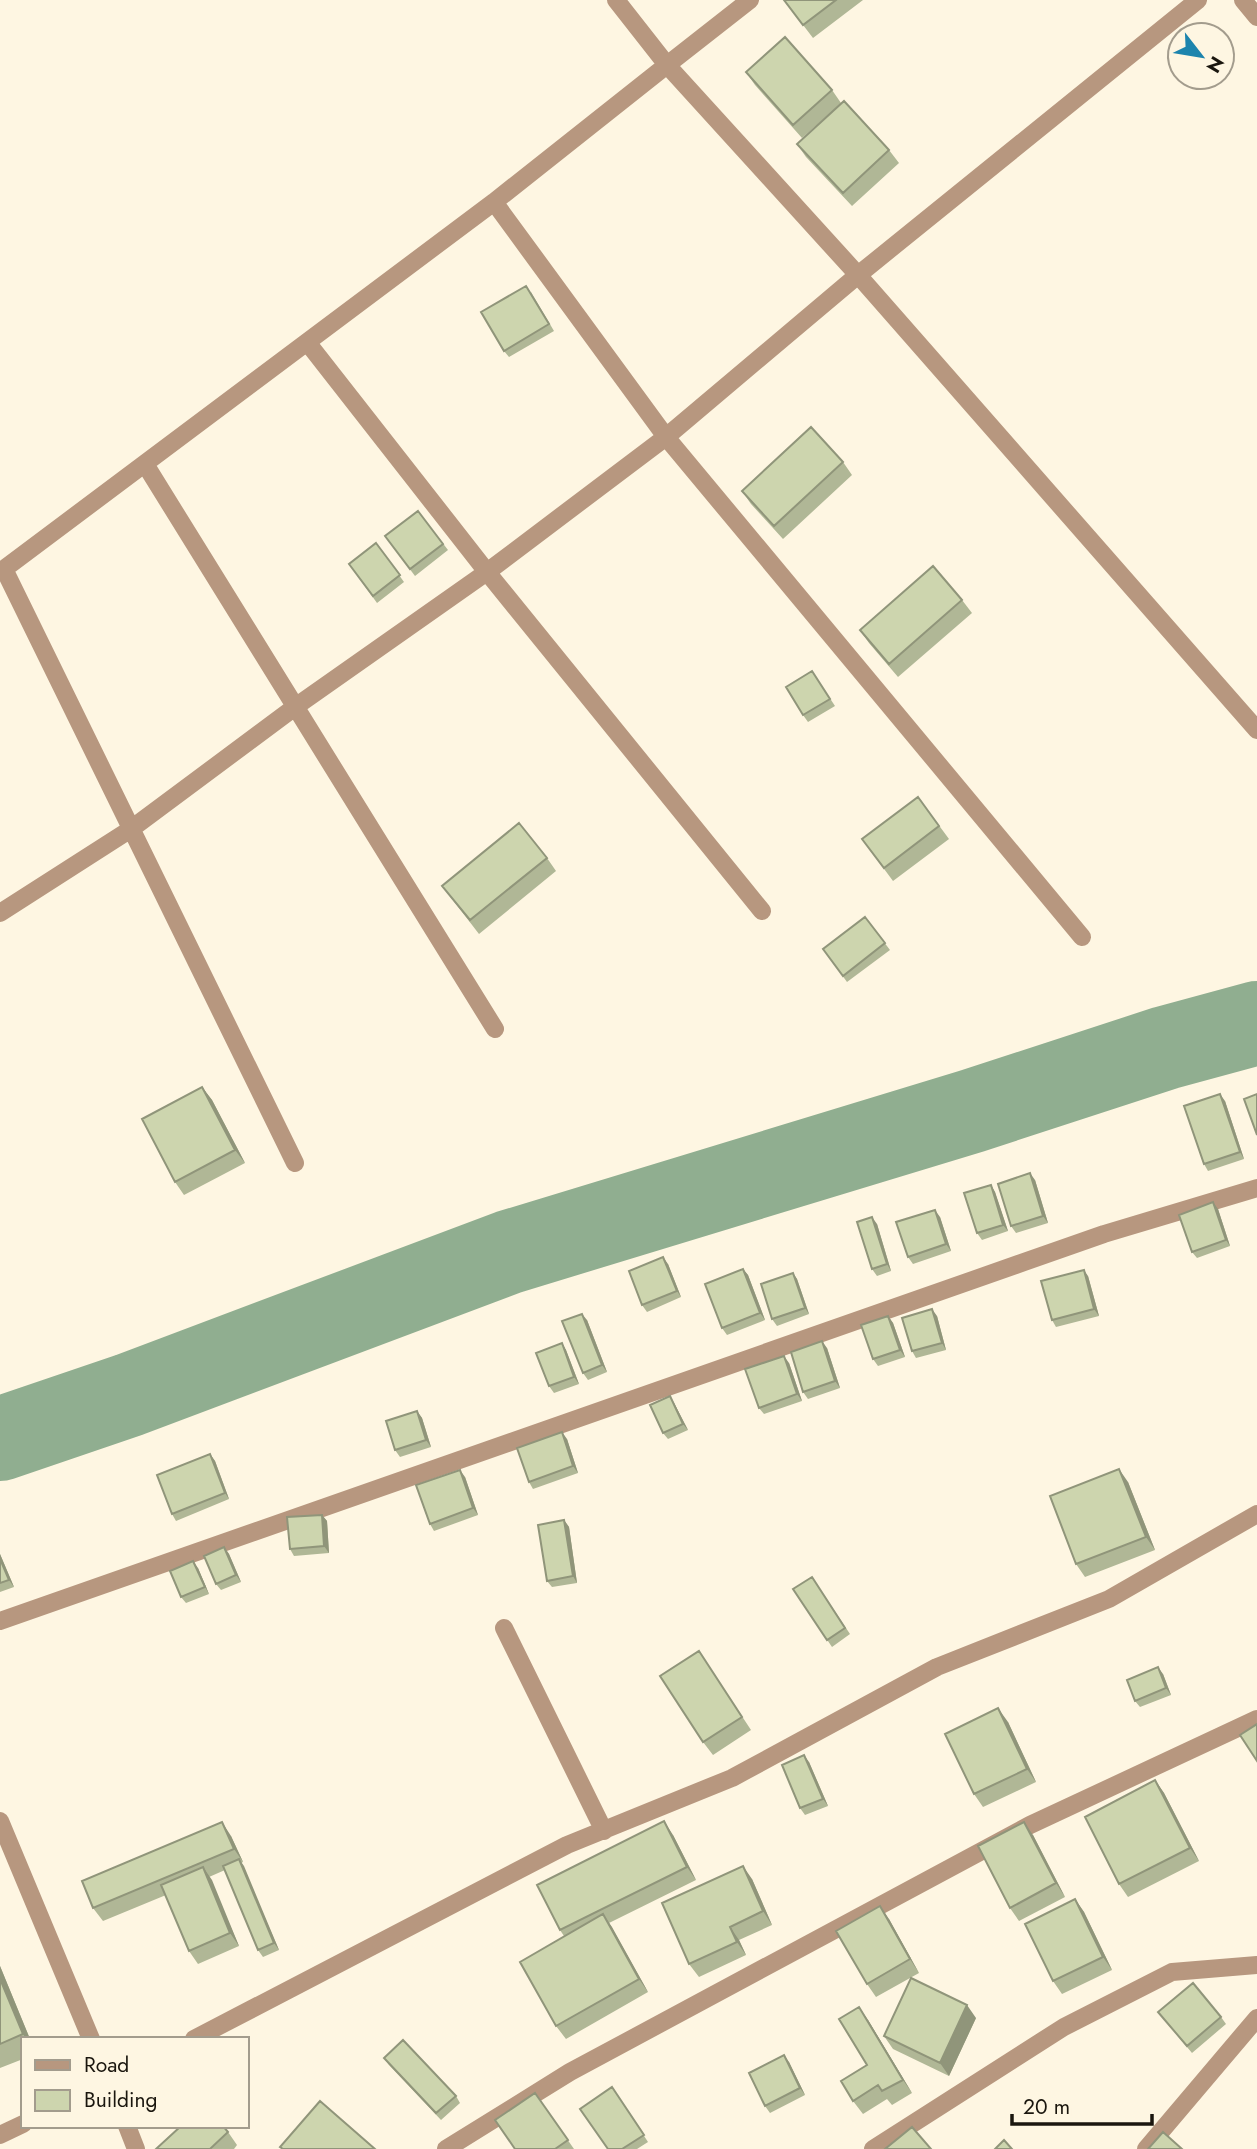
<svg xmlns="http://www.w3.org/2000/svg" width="1257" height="2149" viewBox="0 0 1257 2149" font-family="Jost,sans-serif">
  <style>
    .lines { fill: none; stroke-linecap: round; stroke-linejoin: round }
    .river { stroke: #90ae90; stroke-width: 84 }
    .minor { stroke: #b7977f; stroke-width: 18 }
    .wall { fill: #b0b796 }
    .shaded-wall { fill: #90957a }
    .building { fill: #cdd5ae; stroke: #90957a; stroke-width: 2 }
  </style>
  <rect width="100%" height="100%" fill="#fef6e2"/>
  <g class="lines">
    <path class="river" d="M0 1439 129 1395 509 1252 972 1111 1165 1048 1257 1023"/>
    <path class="minor" d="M750 0 667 65 858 275 1257 730
      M1243 0 1257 17
      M494 202 666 437 1082 937
      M307 342 487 572 762 911
      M145 464 495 1029
      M4 569 295 1163
      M0 572 494 202 667 65 616 0
      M0 913 131 829 295 707 487 572 666 437 858 275 1198 0
      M0 1621 1104 1234 1257 1188
      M504 1628 604 1831
      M0 1821 91 2039
      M194 2039 567 1845 732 1778 937 1667 1109 1599 1257 1514
      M127 2126 136 2149
      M0 2135 23 2124
      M446 2149 570 2072 1030 1825 1257 1719
      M873 2149 1064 2027 1172 1972 1257 1965
      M1146 2149 1257 2018"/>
  </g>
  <path class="wall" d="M784 0H863L813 38Z
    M746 72 832 90 841 103 889 150 899 163 852 206 806 157 797 144 828 115 802 138 755 85Z
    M531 292 554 331 509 357 504 351Z
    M843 462 852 475 783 539 751 504 742 491Z
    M418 511 448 550 415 576 385 536Z
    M376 543 404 582 377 603 349 564Z
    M962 600 972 613 898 677 869 643 860 630Z
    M812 671 835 706 808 722 803 715Z
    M918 797 949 839 893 881 862 839Z
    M547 858 556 871 479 934 442 886Z
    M865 917 890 950 847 982 823 949Z
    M202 1087 212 1100 245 1163 184 1195 175 1182Z
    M1225 1101 1244 1159 1208 1171 1204 1164Z
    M1035 1180 1048 1223 1016 1233 1011 1226Z
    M991 1185 995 1192 1008 1231 982 1240 977 1233Z
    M1218 1209 1230 1246 1197 1258 1192 1252Z
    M940 1217 951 1251 913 1264 908 1257Z
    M877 1224 891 1271 877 1276 872 1269Z
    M668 1264 681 1297 647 1312 642 1305Z
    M743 1269 748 1275 765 1320 727 1335 722 1328Z
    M793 1273 797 1279 809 1314 777 1326 772 1319Z
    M1088 1276 1099 1316 1056 1327 1052 1320Z
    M888 1316 893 1323 905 1357 878 1366 873 1359Z
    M937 1316 946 1350 916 1358 912 1351Z
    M587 1320 607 1372 588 1380 583 1373Z
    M562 1343 566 1350 579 1384 554 1393 549 1386Z
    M827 1348 840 1388 808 1399 803 1392Z
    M789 1363 802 1401 764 1414 759 1408Z
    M670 1396 674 1403 688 1430 668 1439 663 1433Z
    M417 1411 422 1418 431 1447 400 1457 395 1450Z
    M567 1439 578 1473 533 1489 529 1482Z
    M210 1454 215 1461 229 1499 176 1521 172 1514Z
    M465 1477 478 1515 434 1531 430 1524Z
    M1128 1482 1155 1550 1085 1577 1076 1564Z
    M322 1515 327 1521 329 1553 294 1556 290 1549Z
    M564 1520 569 1527 577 1583 552 1587 547 1581Z
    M224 1547 229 1554 241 1582 221 1590 216 1584Z
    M0 1554 14 1587 0 1592Z
    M198 1568 209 1594 186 1603 181 1597Z
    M812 1577 850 1634 832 1647 793 1589Z
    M699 1651 751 1730 713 1755 703 1742Z
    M1163 1674 1171 1695 1140 1707 1135 1701Z
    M1008 1722 1036 1782 983 1807 974 1794Z
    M809 1762 828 1806 805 1815 800 1808Z
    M1155 1780 1164 1793 1199 1861 1128 1897 1119 1884Z
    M673 1835 696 1880 609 1923 648 1992 566 2039 556 2026 564 1936 560 1930Z
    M1033 1835 1065 1897 1019 1921 1010 1908Z
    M231 1836 243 1862 241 1863 279 1950 263 1957 258 1950 225 1870 209 1877 239 1946 198 1964 189 1951 166 1895 103 1921 93 1908Z
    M752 1879 772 1925 739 1940 746 1955 699 1977 689 1964Z
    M1075 1899 1084 1912 1112 1970 1062 1994 1053 1981Z
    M889 1919 919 1973 876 1997 867 1984Z
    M0 1966 30 2039H23V2059L0 2068Z
    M1158 2012 1221 2017 1226 2024 1192 2053Z
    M976 2018 949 2076 893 2049 884 2036Z
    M868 2020 912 2093 892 2105 887 2099 863 2114 853 2101 867 2065Z
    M384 2058 456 2096 460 2103 441 2120 389 2065Z
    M789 2062 805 2095 770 2113 765 2106Z
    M612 2087 648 2142 637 2149H608Z
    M535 2093 574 2149H515Z
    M228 2132 237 2145 234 2149H156Z"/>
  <path class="shaded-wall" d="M202 1087 212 1100 245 1163 235 1150Z
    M1220 1094 1225 1101 1244 1159 1240 1152Z
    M1030 1173 1035 1180 1048 1223 1043 1216Z
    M991 1185 995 1192 1008 1231 1003 1225Z
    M1213 1202 1218 1209 1230 1246 1226 1240Z
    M935 1210 940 1217 951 1251 946 1244Z
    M872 1217 877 1224 891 1271 887 1264Z
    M663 1257 668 1264 681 1297 677 1291Z
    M743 1269 748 1275 765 1320 760 1313Z
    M1084 1270 1088 1276 1099 1316 1094 1309Z
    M793 1273 797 1279 809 1314 805 1308Z
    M932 1309 937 1316 946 1350 942 1343Z
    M582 1314 587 1320 607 1372 602 1365Z
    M888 1316 893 1323 905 1357 900 1350Z
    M822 1341 827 1348 840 1388 835 1381Z
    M562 1343 566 1350 579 1384 574 1377Z
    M784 1356 789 1363 802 1401 797 1394Z
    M670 1396 674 1403 688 1430 683 1424Z
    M417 1411 422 1418 431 1447 426 1440Z
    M562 1432 567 1439 578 1473 573 1466Z
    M210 1454 215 1461 229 1499 225 1493Z
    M1119 1469 1128 1482 1155 1550 1146 1537Z
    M460 1470 465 1477 478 1515 473 1508Z
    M322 1515 327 1521 329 1553 324 1546Z
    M564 1520 569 1527 577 1583 573 1576Z
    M224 1547 229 1554 241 1582 236 1575Z
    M0 1554 14 1587 9 1580 0 1559Z
    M193 1561 198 1568 209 1594 205 1587Z
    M1158 1667 1163 1674 1171 1695 1166 1688Z
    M998 1708 1008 1722 1036 1782 1027 1769Z
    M804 1755 809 1762 828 1806 823 1799Z
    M1155 1780 1164 1793 1199 1861 1190 1848Z
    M664 1821 673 1835 696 1880 687 1867Z
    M222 1822 231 1836 243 1862 234 1849Z
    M1024 1822 1033 1835 1065 1897 1056 1883Z
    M239 1859 244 1866 279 1950 274 1943Z
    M743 1866 752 1879 772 1925 763 1911Z
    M203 1867 212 1880 239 1946 230 1933Z
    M1075 1899 1084 1912 1112 1970 1103 1957Z
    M880 1906 889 1919 919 1973 910 1959Z
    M603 1914 612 1927 648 1992 639 1979Z
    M730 1927 739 1940 746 1955 737 1942Z
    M0 1966 30 2039H26L23 2034 0 1979Z
    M967 2005 976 2018 949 2076 940 2063Z
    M859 2007 868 2020 912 2093 903 2080Z
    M784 2055 789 2062 805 2095 800 2088Z"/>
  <path class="building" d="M784 0H836L803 25Z
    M785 37 832 90 793 125 746 72Z
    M844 101 889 150 843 193 797 144Z
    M526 286 549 324 504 351 481 312Z
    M811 427 843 462 774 526 742 491Z
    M418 511 443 544 410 569 385 536Z
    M376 543 400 575 373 596 349 564Z
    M933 566 962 600 889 664 860 630Z
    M812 671 830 699 803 715 786 687Z
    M918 797 939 826 884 868 862 839Z
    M519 823 547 858 470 920 442 886Z
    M865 917 885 943 843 976 823 949Z
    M202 1087 235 1150 175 1182 142 1119Z
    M1220 1094 1240 1152 1204 1164 1184 1106Z
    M1257 1094V1135L1244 1099Z
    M1030 1173 1043 1216 1011 1226 998 1184Z
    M991 1185 1003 1225 977 1233 964 1193Z
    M1213 1202 1226 1240 1192 1252 1179 1215Z
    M935 1210 946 1244 908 1257 896 1222Z
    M872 1217 887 1264 872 1269 857 1222Z
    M663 1257 677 1291 642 1305 629 1271Z
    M743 1269 760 1313 722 1328 705 1284Z
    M1084 1270 1094 1309 1052 1320 1041 1281Z
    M793 1273 805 1308 772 1319 761 1284Z
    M932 1309 942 1343 912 1351 902 1318Z
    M582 1314 602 1365 583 1373 562 1321Z
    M888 1316 900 1350 873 1359 861 1325Z
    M822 1341 835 1381 803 1392 791 1352Z
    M562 1343 574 1377 549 1386 536 1353Z
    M784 1356 797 1394 759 1408 745 1369Z
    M670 1396 683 1424 663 1433 650 1405Z
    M417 1411 426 1440 395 1450 386 1421Z
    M562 1432 573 1466 529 1482 517 1448Z
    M210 1454 225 1493 172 1514 157 1475Z
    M1119 1469 1146 1537 1076 1564 1050 1496Z
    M460 1470 473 1508 430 1524 416 1485Z
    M322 1515 324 1546 290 1549 287 1517Z
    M564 1520 573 1576 547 1581 538 1525Z
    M224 1547 236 1575 216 1584 204 1556Z
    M0 1559 9 1580 0 1583Z
    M193 1561 205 1587 181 1597 170 1571Z
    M812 1577 845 1628 827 1640 793 1589Z
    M699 1651 742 1717 703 1742 660 1676Z
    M1158 1667 1166 1688 1135 1701 1127 1680Z
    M998 1708 1027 1769 974 1794 945 1734Z
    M1257 1724V1761L1240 1735Z
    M804 1755 823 1799 800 1808 782 1765Z
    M1155 1780 1190 1848 1119 1884 1085 1817Z
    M664 1821 687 1867 560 1930 537 1885Z
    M222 1822 234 1849 93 1908 82 1881Z
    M1024 1822 1056 1883 1010 1908 978 1846Z
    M239 1859 274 1943 258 1950 223 1866Z
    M743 1866 763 1911 730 1927 737 1942 689 1964 662 1903Z
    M203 1867 230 1933 189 1951 161 1885Z
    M1075 1899 1103 1957 1053 1981 1025 1924Z
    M880 1906 910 1959 867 1984 836 1931Z
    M603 1914 639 1979 556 2026 520 1962Z
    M911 1978 967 2005 940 2063 884 2036Z
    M0 1979 23 2034 0 2044Z
    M1193 1983 1221 2017 1187 2046 1158 2012Z
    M859 2007 903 2080 882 2091 878 2085 853 2101 841 2081 867 2065 839 2019Z
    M403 2040 456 2096 436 2113 384 2058Z
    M784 2055 800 2088 765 2106 749 2073Z
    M612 2087 644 2135 622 2149H608L580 2109Z
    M535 2093 568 2140 555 2149H515L495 2120Z
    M320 2101 375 2149H283L280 2147Z
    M181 2126H223L228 2132 210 2149H156Z
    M912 2127 931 2149H885Z
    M1163 2132 1182 2149H1148Z
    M1004 2140 1012 2149H995Z"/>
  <rect x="21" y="2037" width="228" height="91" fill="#fef6e2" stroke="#a39c8d" stroke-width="2"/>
  <rect x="35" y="2060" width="35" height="10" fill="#b7977f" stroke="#a39c8d" stroke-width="2"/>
  <text x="84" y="2072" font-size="21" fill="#1a160e">Road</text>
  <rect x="35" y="2090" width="35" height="21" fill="#cdd5ae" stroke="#a39c8d" stroke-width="2"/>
  <text x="84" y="2107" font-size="21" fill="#1a160e">Building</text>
  <g transform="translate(1201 56) rotate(121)"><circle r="33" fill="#fef6e2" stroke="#a39c8d" stroke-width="2"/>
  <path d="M0-5L12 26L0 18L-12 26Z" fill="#1d84ad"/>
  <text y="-10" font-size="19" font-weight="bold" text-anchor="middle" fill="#1a160e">N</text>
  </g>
  <path d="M1012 2114v10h140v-10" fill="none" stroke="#1a160e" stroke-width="3.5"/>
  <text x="1023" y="2114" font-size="21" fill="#1a160e" stroke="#fef6e2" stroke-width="5" paint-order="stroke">20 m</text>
</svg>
